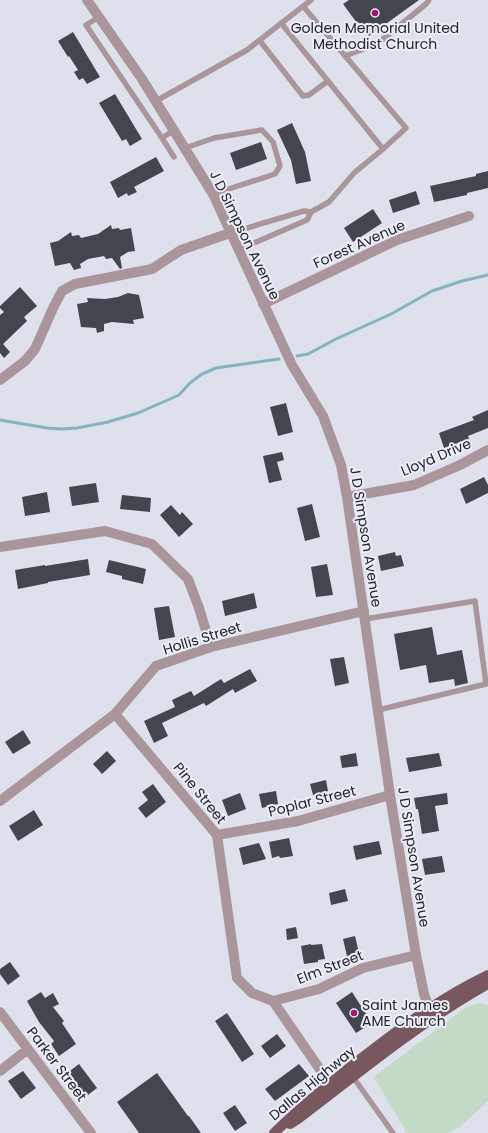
<svg xmlns="http://www.w3.org/2000/svg" width="488" height="1133" viewBox="0 0 488 1133" font-family="Poppins,sans-serif">
  <style>
    .green { fill: #c3dac6 }
    .lines { fill: none; stroke-linecap: round; stroke-linejoin: round }
    .stream { stroke: #85b3c1; stroke-width: 3 }
    .building { fill: #44464f }
    .service { stroke: #a9959a; stroke-width: 5.5 }
    .minor { stroke: #a9959a; stroke-width: 10 }
    .primary { stroke: #78575f; stroke-width: 10 }
    .poi-dot { fill: #9c1a6e; stroke: #ebedf8; stroke-width: 1.5 }
    .labels { text-anchor: middle; dominant-baseline: central; stroke-width: 4; stroke-linejoin: round; paint-order: stroke }
    .poi-label { font-size: 14px; fill: #232327; stroke: #ebedf8 }
    .street-label { font-size: 14px; fill: #232327; stroke: #ebedf8 }
  </style>
  <rect width="100%" height="100%" fill="#dee0eb"/>
  <path class="green" d="M481 1003 488 1006V1101L460 1127 447 1133H407L374 1077 461 1011 471 1005Z"/>
  <g class="lines">
    <path class="stream" d="M297 356 308 354 336 339 391 314 432 291 462 281 488 275
      M0 420 47 428 61 429 77 428 108 422 138 413 179 395 190 383 202 374 216 368 279 359"/>
  </g>
  <path class="building" d="M349 0H419L369 36 358 22 357 23 343 4Z
    M73 32 100 77 87 84 83 78 79 80 74 72 78 70 69 56 68 57 58 41Z
    M115 94 142 139 130 146 126 139 122 141 99 103Z
    M292 123 305 152 311 181 296 184 291 160 277 130Z
    M261 142 267 159 236 170 230 153Z
    M156 157 164 171 134 187 137 192 128 196 127 193 118 198 110 182Z
    M488 171V188L467 193V195L434 202 430 186 476 176V174Z
    M416 191 420 204 393 213 389 200Z
    M373 209 382 223 353 242 344 228Z
    M111 225 112 229 119 228 120 230 131 228 135 251 128 252 120 257 122 268 120 269 112 258 106 259 104 256 88 259 80 264 81 268 74 270 70 263 55 266 50 243 58 241 71 232 72 236 79 235 81 238 98 234Z
    M20 287 37 306 24 317 27 321 3 344 10 352 4 358 0 353V315L4 312 0 308V306Z
    M128 293 139 295 144 318 133 320 134 324 112 322 104 324V331L97 333 96 328 81 327 77 304 88 302 87 298 105 299 118 297Z
    M286 403 293 432 278 436 270 407Z
    M488 410V428L468 436 469 439 444 448 439 433 474 420 472 417Z
    M282 452 284 460 277 462 282 480 269 483 263 456Z
    M484 477 488 485V493L466 504 460 489Z
    M96 483 99 502 72 506 69 487Z
    M47 492 50 512 25 516 22 497Z
    M122 495 151 498 150 512 120 509Z
    M312 504 320 537 305 541 297 508Z
    M171 505 180 515 182 512 193 524 179 537 160 515Z
    M395 552 396 556 401 555 404 566 381 571 378 556Z
    M88 559 90 575 48 582V583L18 589 15 570 45 565V566Z
    M109 560 146 569 143 584 122 579V576L106 572Z
    M327 564 333 595 316 597 311 567Z
    M254 593 257 608 225 616 222 601Z
    M169 606 175 637 159 640 154 608Z
    M432 627 437 655 462 650 468 683 455 686 454 679 429 683 426 665 400 670 394 634Z
    M344 657 349 683 335 686 330 659Z
    M250 669 257 681 235 693 233 689 206 706 204 703 162 723 168 736 154 743 144 721 175 707 172 700 191 691 194 696 221 679 224 683Z
    M23 730 31 743 13 754 5 742Z
    M107 751 116 761 102 774 93 764Z
    M356 753 358 766 342 768 340 756Z
    M439 753 442 766 409 772 406 758Z
    M326 780 328 791 313 795 310 784Z
    M153 784 166 802 146 818 138 808 148 800 142 792Z
    M276 791 278 804 262 808 259 794Z
    M240 793 246 809 228 816 222 800Z
    M447 793 448 804 435 806 439 831 422 834 418 809H416L414 798Z
    M34 810 43 825 18 841 9 826Z
    M289 838 293 856 280 858 279 856 272 858 269 842Z
    M379 841 382 854 356 860 353 846Z
    M259 843 266 859 243 865 239 848Z
    M442 856 445 872 425 875 422 859Z
    M345 889 348 901 331 905 329 893Z
    M296 927 298 938 287 940 286 929Z
    M355 936 359 953 347 956 343 939Z
    M311 944V945L322 944 325 959 318 960V962L304 964 301 946Z
    M10 962 20 976 8 985 0 974V969Z
    M41 992 45 998 53 993 59 1004 53 1007 64 1021 62 1023 76 1044 59 1056 51 1044 54 1041 39 1022 27 1001Z
    M352 992 372 1023 356 1033 336 1003Z
    M227 1013 254 1054 242 1062 215 1021Z
    M277 1034 286 1046 270 1058 261 1046Z
    M79 1064 97 1088 84 1098 66 1074Z
    M299 1064 309 1076 275 1101 265 1089Z
    M23 1071 36 1088 21 1099 8 1081Z
    M157 1073 188 1116H189L201 1133H139L117 1102Z
    M235 1105 247 1123 235 1131 223 1113Z"/>
  <g class="lines">
    <path class="service" d="M99 17 86 25 162 138 174 130
      M281 23 383 149
      M260 41 303 96 309 95 328 81
      M345 56 377 44 426 4 429 0
      M156 101 247 50 311 0
      M162 138 174 157
      M185 148 214 138 262 130 273 142 280 166 275 174 213 194
      M230 233 304 211 311 212
      M238 250 307 220 311 212 329 202 355 172 383 149 406 128 303 6
      M365 619 475 601 486 684 378 710
      M353 1077 393 1133"/>
    <path class="minor" d="M87 0 142 79 213 194 292 365 323 416 341 465 347 497 390 795 416 955 424 994 429 1008 433 1016
      M263 304 397 240 469 216
      M0 380 25 361 35 349 54 306 62 291 75 284 152 269 181 250 230 233
      M347 497 414 485 460 465 488 450
      M0 547 105 531 152 544 188 579 199 608 211 647
      M115 714 217 835 237 978 252 993 273 1001 319 989 363 968 416 955
      M0 801 115 714 156 666 211 647 364 611
      M217 835 298 821 390 795
      M273 1001 330 1084
      M0 1012 91 1133
      M0 1071 28 1049"/>
    <path class="primary" d="M290 1124 298 1119C360 1072 420 1022 488 984
      M274 1133C302 1106 332 1081 363 1057 403 1026 442 997 488 975"/>
  </g>
  <g class="poi-dot">
    <circle cx="375" cy="13" r="4"/>
    <circle cx="354" cy="1013" r="4"/>
  </g>
  <g class="labels">
    <g class="poi-label">
      <text x="375" y="28">Golden Memorial United<tspan x="375" dy="16">Methodist Church</tspan></text>
      <text x="362" y="1005" text-anchor="start">Saint James<tspan x="362" dy="16">AME Church</tspan></text>
    </g>
    <g class="street-label">
      <text transform="translate(245 235) rotate(64)">J D Simpson Avenue</text>
      <text transform="translate(359 244) rotate(-24)">Forest Avenue</text>
      <text transform="translate(436 457) rotate(-23)">Lloyd Drive</text>
      <text transform="translate(366 537) rotate(81)">J D Simpson Avenue</text>
      <text transform="translate(202 638) rotate(-17)">Hollis Street</text>
      <text transform="translate(200 793) rotate(51)">Pine Street</text>
      <text transform="translate(312 801) rotate(-14)">Poplar Street</text>
      <text transform="translate(414 857) rotate(81)">J D Simpson Avenue</text>
      <text transform="translate(330 967) rotate(-21)">Elm Street</text>
      <text transform="translate(57 1064) rotate(53)">Parker Street</text>
      <text transform="translate(312 1083) rotate(-40)">Dallas Highway</text>
    </g>
  </g>
</svg>
